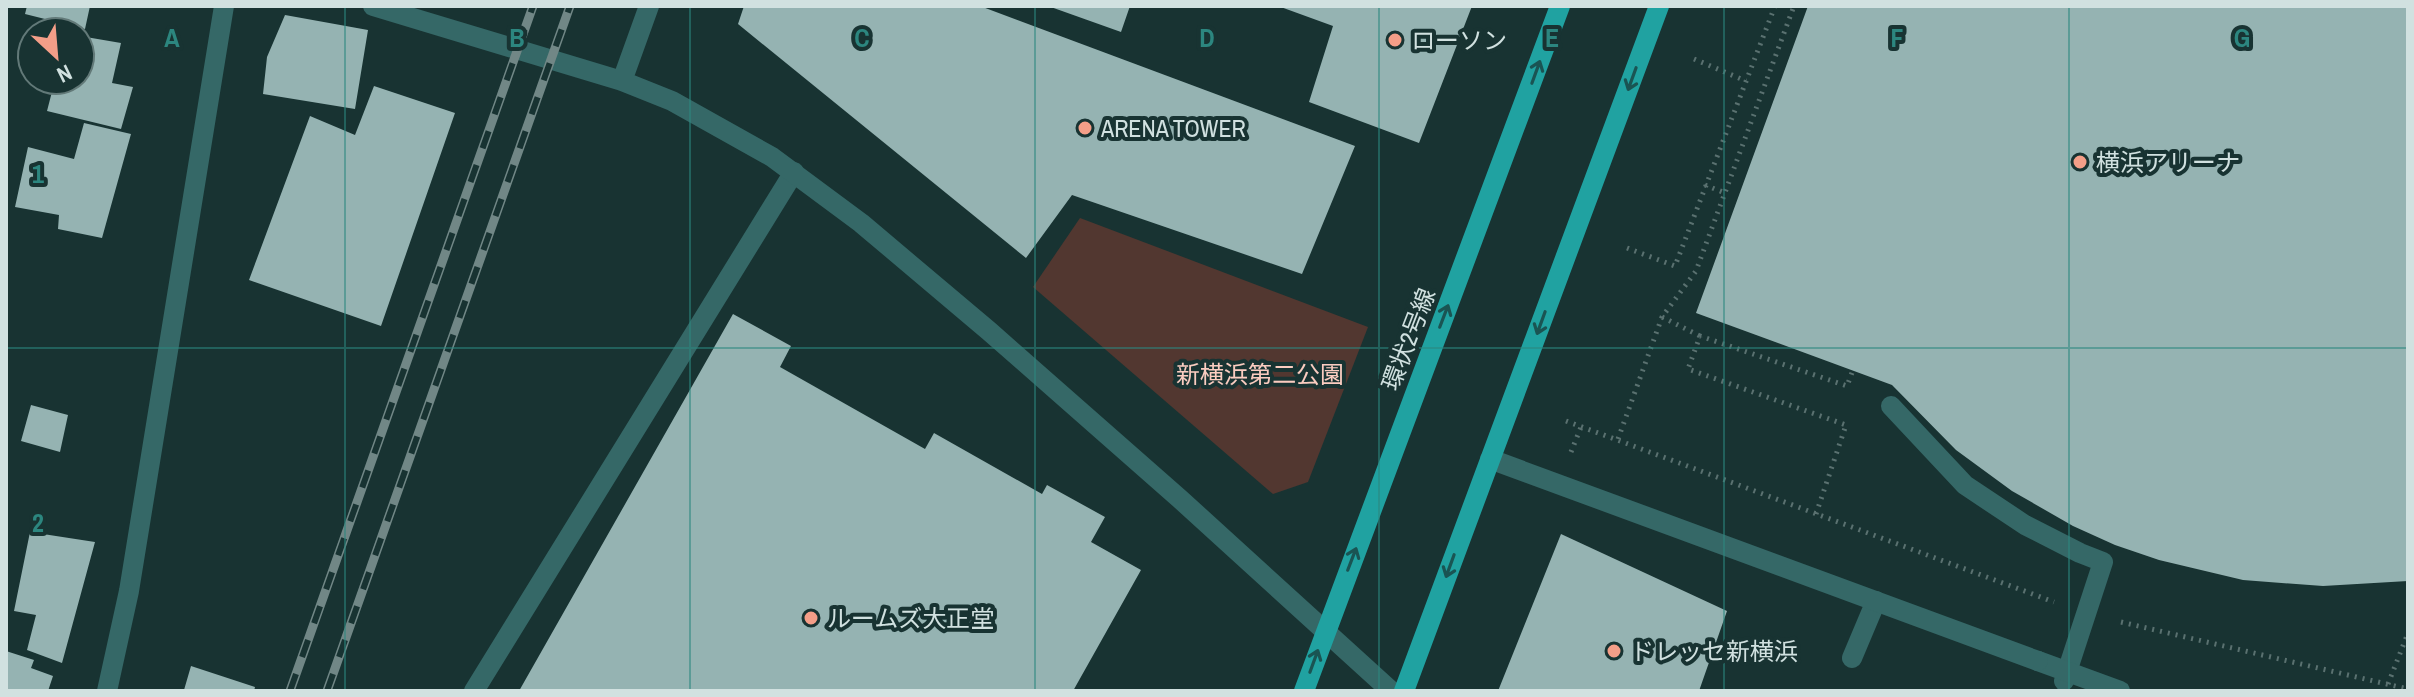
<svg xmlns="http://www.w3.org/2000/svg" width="2414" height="697" viewBox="0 0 2414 697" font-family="'Archivo Narrow','Noto Sans JP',sans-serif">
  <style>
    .green { fill: #523730 }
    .building { fill: #95b3b2 }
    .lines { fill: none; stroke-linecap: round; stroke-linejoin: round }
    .path { stroke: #5a7170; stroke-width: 5; stroke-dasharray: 2 6; stroke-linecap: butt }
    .service { stroke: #356867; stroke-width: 20 }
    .minor { stroke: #356867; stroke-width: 20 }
    .tertiary { stroke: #356867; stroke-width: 20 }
    .primary { stroke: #20a2a1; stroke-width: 20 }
    .rail-casing { stroke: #718786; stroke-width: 9 }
    .rail { stroke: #183332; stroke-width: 6; stroke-dasharray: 18; stroke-linecap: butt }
    .oneway { stroke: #1a5453 }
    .grid { fill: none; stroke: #2c867f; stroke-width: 2; stroke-opacity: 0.55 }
    .poi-dot { fill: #f49e88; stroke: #183332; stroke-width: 3 }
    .labels { text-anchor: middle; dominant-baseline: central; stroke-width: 8; stroke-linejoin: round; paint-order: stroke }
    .poi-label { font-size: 24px; fill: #d1e1e0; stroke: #183332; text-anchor: start }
    .street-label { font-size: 24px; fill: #d1e1e0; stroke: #183332 }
    .park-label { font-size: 24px; fill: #faccc0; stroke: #183332 }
    .grid-label { font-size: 26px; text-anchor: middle; font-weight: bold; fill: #2c867f; stroke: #183332; stroke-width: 8; stroke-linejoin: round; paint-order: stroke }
  </style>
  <rect width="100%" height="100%" fill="#183332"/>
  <path class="green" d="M1080 218 1368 327 1308 482 1273 494 1033 287Z"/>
  <path class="building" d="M27 6H90L85 29 25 14Z
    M744 6H980L1355 146 1302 274 1072 195 1026 258 738 24Z
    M1048 6H1130L1121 32Z
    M1278 6H1472L1419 143 1309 102 1333 26Z
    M1808 6H2408V581L2323 586 2243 580 2159 560 2115 545 2073 526 2012 491 1956 450 1892 385 1696 313Z
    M285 15 368 30 355 109 263 94 267 57Z
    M80 36 121 43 112 83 133 87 121 129 47 111 55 80H80Z
    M374 86 455 113 381 326 249 280 310 116 355 135Z
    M84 123 131 134 102 238 58 229 59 215 15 207 28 147 74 159Z
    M733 314 791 346 780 367 925 449 934 433 1042 494 1047 485 1105 517 1091 542 1141 570 1073 691H519Z
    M31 405 68 415 60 452 21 441Z
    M30 532 95 542 62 663 27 650 36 615 14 611Z
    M1561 534 1727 611 1699 691H1498Z
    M6 651 34 660 31 668 53 676 48 691H6Z
    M191 666 255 687 254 691 184 690Z"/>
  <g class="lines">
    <path class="path" d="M1694 59 1746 81
      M1705 185 1725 193
      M1627 248 1675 266 1775 6
      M1662 317 1700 336
      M1566 421 2054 602
      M1618 439 1662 317 1696 271 1794 6
      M1571 452 1581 427
      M1816 514 1846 425 1688 369 1700 336 1847 386 1853 370
      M2121 622 2408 689
      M2388 684 2408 633"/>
    <path class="service" d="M1891 406 1965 485 2025 525 2080 553 2103 562 2064 681
      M1852 658 1876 601
      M474 691 794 172"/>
    <path class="minor" d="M2038 661 2120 691
      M107 691 129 591 224 6"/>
    <path class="tertiary" d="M373 6 622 81 672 101 772 157 861 223 989 331 1180 499 1391 691
      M622 81 649 6
      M1490 459 2038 661"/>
    <path class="primary" d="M1304 691 1560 6
      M1404 691 1659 6"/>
    <g class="rail-casing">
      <path id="rail" d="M290 691 533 6
        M327 691 570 6"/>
    </g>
    <use href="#rail" class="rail"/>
  </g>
  <defs><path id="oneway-shaft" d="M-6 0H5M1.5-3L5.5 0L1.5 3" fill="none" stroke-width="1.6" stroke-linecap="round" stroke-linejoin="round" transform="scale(2)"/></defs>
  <g class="oneway">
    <use href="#oneway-shaft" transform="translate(1536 72) rotate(-70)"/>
    <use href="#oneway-shaft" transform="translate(1632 79) rotate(110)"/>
    <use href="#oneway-shaft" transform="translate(1444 316) rotate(-69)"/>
    <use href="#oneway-shaft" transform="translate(1541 323) rotate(110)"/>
    <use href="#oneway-shaft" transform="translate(1352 559) rotate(-69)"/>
    <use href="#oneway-shaft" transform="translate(1450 566) rotate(110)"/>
    <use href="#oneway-shaft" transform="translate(1314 661) rotate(-70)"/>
  </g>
  <path class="grid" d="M345 6V691M690 6V691M1035 6V691M1379 6V691M1724 6V691M2069 6V691M6 348H2408"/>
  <g class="poi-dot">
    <circle cx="1395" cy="40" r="8"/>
    <circle cx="1085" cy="128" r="8"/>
    <circle cx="2080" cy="162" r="8"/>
    <circle cx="811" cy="618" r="8"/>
    <circle cx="1614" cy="651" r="8"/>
  </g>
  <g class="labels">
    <g class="poi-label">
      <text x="1411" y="40">ローソン</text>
      <text x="1101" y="128">ARENA TOWER</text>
      <text x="2096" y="162">横浜アリーナ</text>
      <text x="827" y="618">ルームズ大正堂</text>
      <text x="1630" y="651">ドレッセ新横浜</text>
    </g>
    <g class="street-label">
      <text transform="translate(1408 339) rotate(-69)">環状2号線</text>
    </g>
    <g class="park-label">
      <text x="1260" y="374">新横浜第二公園</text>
    </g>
  </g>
  <g class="grid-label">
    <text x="172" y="47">A</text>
    <text x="517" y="47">B</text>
    <text x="862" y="47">C</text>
    <text x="1207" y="47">D</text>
    <text x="1552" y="47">E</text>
    <text x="1897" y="47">F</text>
    <text x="2242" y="47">G</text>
    <text x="38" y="183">1</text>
    <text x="38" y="532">2</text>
  </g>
  <rect width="2414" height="697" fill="none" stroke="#d1e1e0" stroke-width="16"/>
  <g transform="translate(56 56) rotate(154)"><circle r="38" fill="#183332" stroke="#627978" stroke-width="2"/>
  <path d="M0-6L14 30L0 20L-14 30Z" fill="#f49e88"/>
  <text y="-12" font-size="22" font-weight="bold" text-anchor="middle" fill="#d1e1e0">N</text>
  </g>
</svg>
